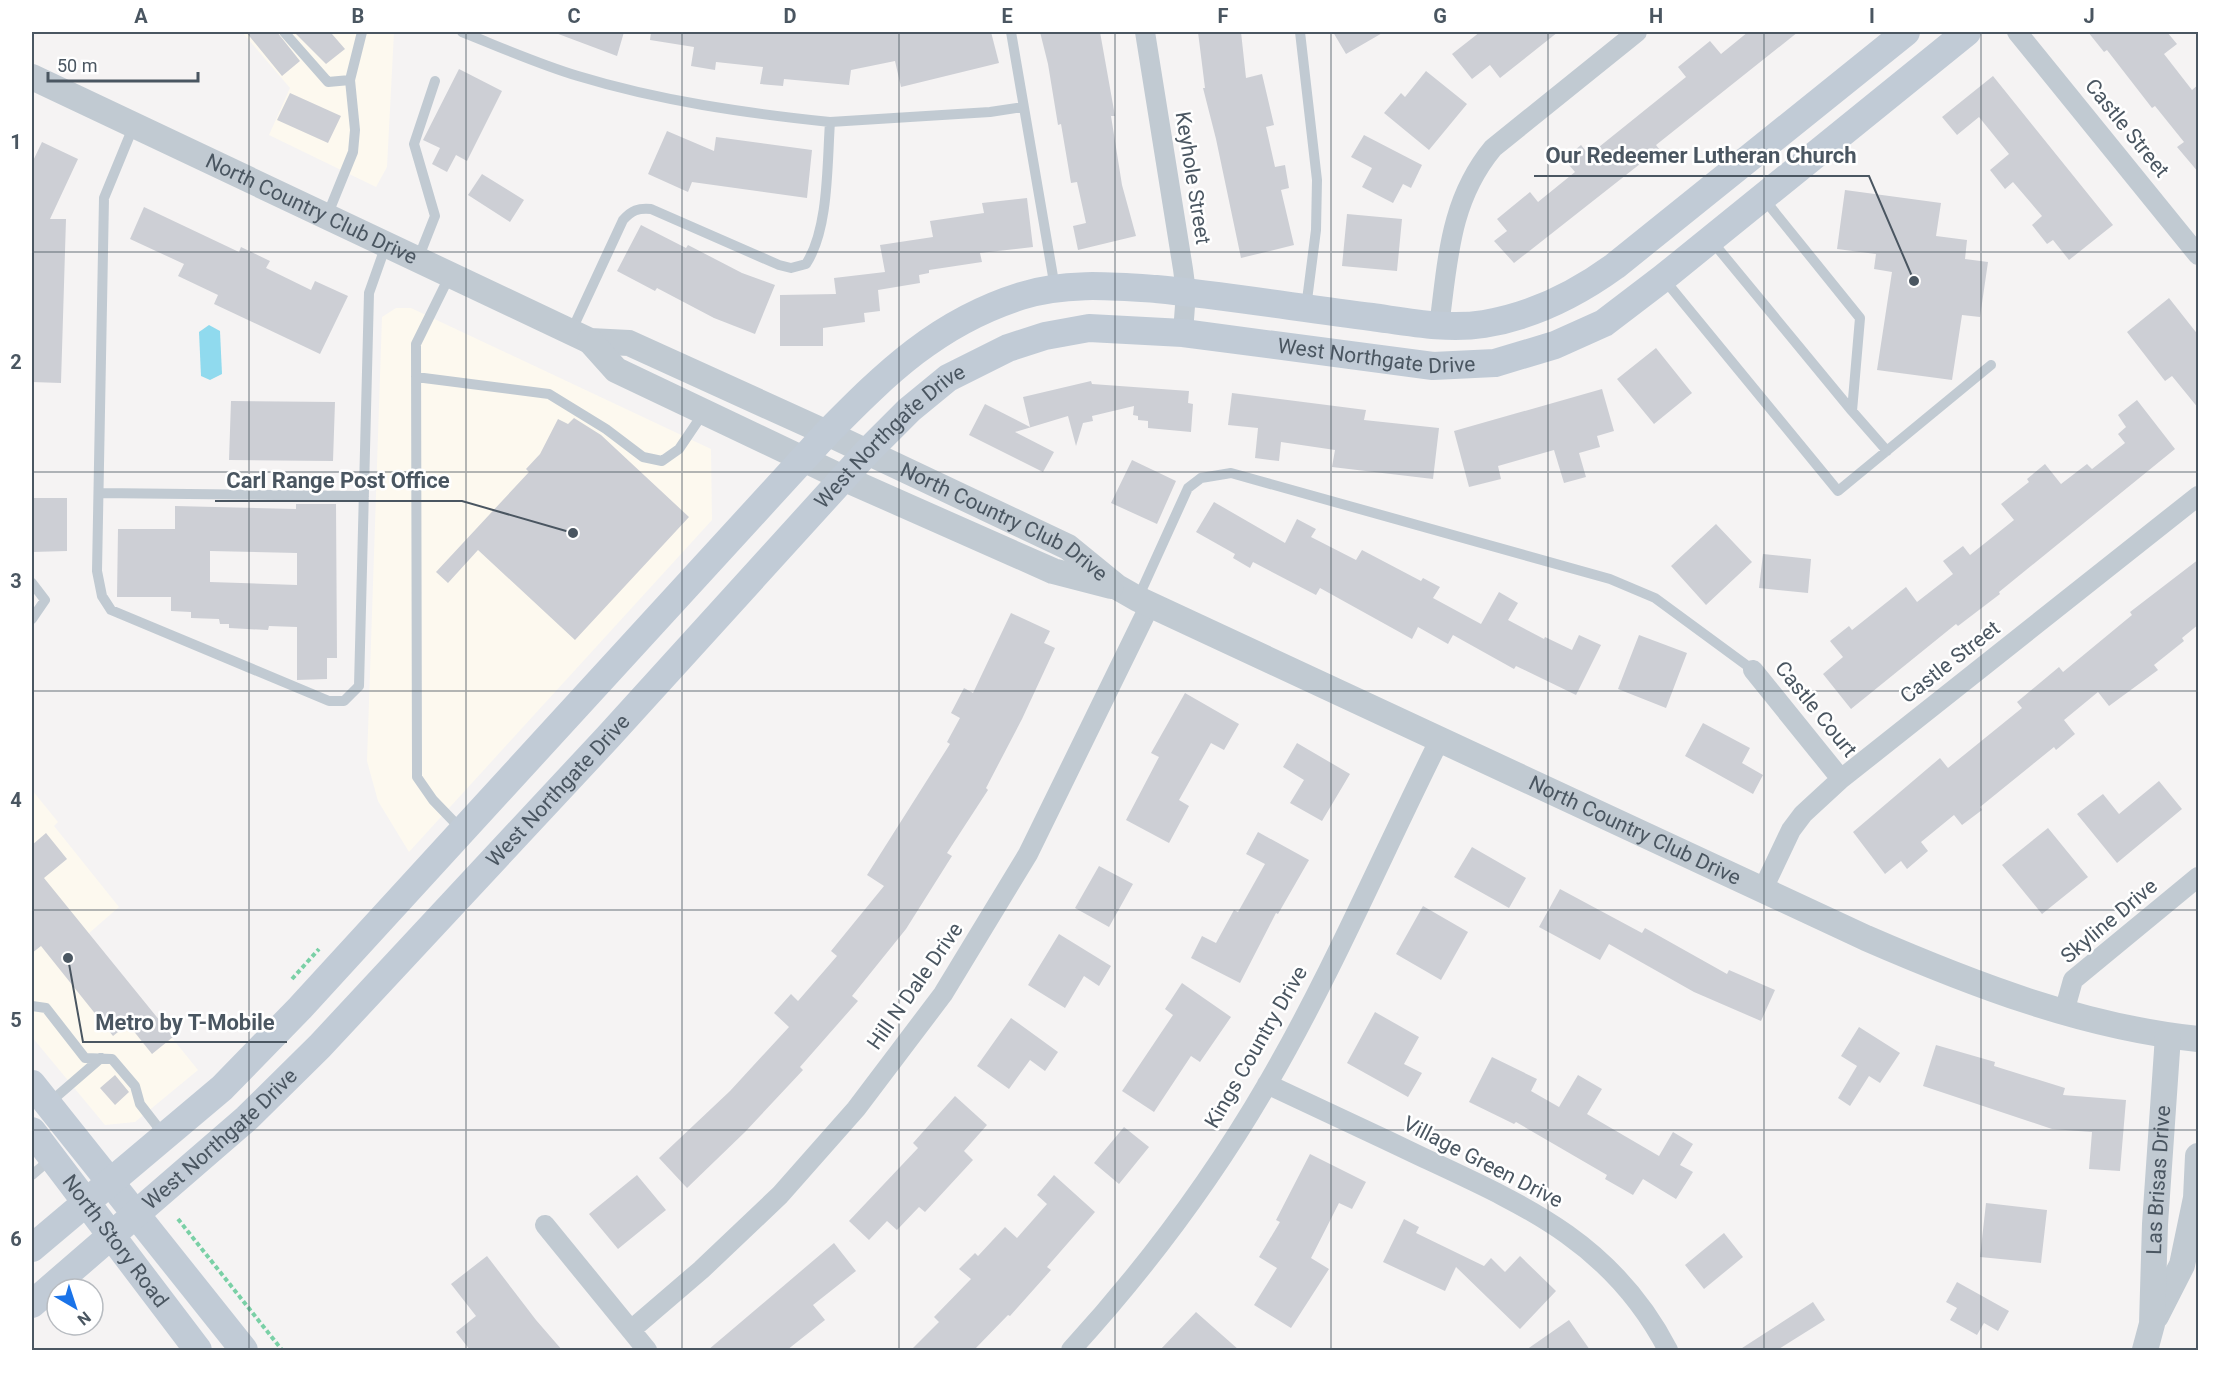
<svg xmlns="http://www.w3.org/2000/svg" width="2230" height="1382" viewBox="0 0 2230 1382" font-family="Roboto,sans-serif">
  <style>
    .commercial { fill: #fdf9ef }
    .water { fill: #90daee }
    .building { fill: #cdcfd5; fill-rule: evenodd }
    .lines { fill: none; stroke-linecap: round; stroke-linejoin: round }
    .path { stroke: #7ad0a6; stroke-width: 4; stroke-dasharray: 4.5 3; stroke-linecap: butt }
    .service { stroke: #c1cad2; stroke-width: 10 }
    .minor { stroke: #c1cad2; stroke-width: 20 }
    .tertiary { stroke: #c1cad2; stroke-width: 26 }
    .secondary { stroke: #c1cbd6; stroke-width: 28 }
    .grid { fill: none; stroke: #4a5661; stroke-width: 1.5; stroke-opacity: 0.55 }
    .labels { text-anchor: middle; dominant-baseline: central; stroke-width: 5; stroke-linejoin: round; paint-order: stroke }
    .street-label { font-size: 21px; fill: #4a5661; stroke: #fff }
    .leader { fill: none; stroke: #4a5661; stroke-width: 2 }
    .callout-dot { fill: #4a5661; stroke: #fff; stroke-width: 2 }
    .callout-label { font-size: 22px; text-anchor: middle; font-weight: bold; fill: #4a5661; stroke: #fff; stroke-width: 5; stroke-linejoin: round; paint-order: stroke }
    .neatline { fill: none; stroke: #4a5661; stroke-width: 2 }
    .grid-label { font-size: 20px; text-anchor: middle; font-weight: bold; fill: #4a5661 }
  </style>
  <rect width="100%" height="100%" fill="#f5f3f3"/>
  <path class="commercial" d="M242 32H394L387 167 376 187 269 135 290 88Z
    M396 308H411L711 449 712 520 409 852 378 801 367 761 382 317Z
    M32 790 58 822 54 826 119 907 88 934 198 1070 135 1122 105 1125 32 1037Z"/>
  <path class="water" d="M209 325 220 331 222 374 210 380 201 376 199 332Z"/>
  <path class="building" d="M246 32H277L300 61 282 76Z
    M294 32H335L332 34 345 49 326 64Z
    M553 32H624L617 56Z
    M651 32H991L999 63 901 87 895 61 851 70 849 85 784 79 783 86 760 84 763 67 716 62 715 70 691 66 694 47 650 40Z
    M1040 32H1100L1115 116H1111L1122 185 1136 236 1078 250 1073 226 1086 223 1077 182 1071 183 1061 124 1058 125 1048 64Z
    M1198 32H1241L1246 78 1262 74 1274 125 1266 127 1275 167 1285 165 1289 188 1281 190 1294 245 1241 258 1216 139 1203 88H1205Z
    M1333 32H1384L1346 54Z
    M1480 32H1558L1500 78 1490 65 1472 79 1452 54Z
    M1748 32H1798L1656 145 1659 149 1514 263 1494 241 1507 231 1497 219 1530 192 1538 202 1575 172 1564 159 1581 145 1589 155 1686 77 1678 67 1710 41 1721 54Z
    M2088 32H2167L2177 44 2164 54 2192 90 2199 84V173L2177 147 2184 142 2155 106 2152 108 2107 50 2104 52Z
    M459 69 502 91 467 161 456 155 447 172 432 164 440 148 423 140Z
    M1426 71 1467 104 1429 150 1384 113 1401 93 1405 97Z
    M1993 76 2113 225 2069 260 2053 240 2047 244 2032 225 2042 216 2013 182 2005 189 1990 170 2009 154 1979 117 1957 135 1942 117Z
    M290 93 341 116 328 143 277 120Z
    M667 131 714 151 716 137 812 150 807 198 692 182 688 192 648 174Z
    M1364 135 1422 165 1411 188 1403 184 1393 203 1362 187 1372 168 1351 157Z
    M42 142 78 159 50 219H66L61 383 32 382V163Z
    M482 174 524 200 510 222 468 195Z
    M1845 190 1941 203 1936 236 1967 240 1965 259 1988 262 1980 317 1962 315 1952 380 1877 370 1892 272 1874 269 1876 254 1837 249Z
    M1027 198 1033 247 980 253 982 262 929 270V273L919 275 920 283 878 290 880 311 864 313 865 322 823 328V346H780V295L836 294 834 278 885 272 880 245 933 237 930 221 984 213 982 203Z
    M144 207 239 252 241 247 270 261 266 268 311 290 315 281 348 296 320 354 214 304 218 295 178 276 184 264 130 239Z
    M1347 214 1402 219 1397 271 1342 266Z
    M641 225 686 248 688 245 742 273 775 285 755 334 714 318 657 288 655 291 617 271Z
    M2169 298 2199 336V409L2172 376 2165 381 2127 332Z
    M1656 348 1692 393 1654 424 1617 379Z
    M1091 381 1092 384 1189 391 1188 403 1193 404 1191 432 1148 428V421L1138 420V416L1133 415 1134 406 1092 416 1093 421 1083 423 1076 446 1068 416 1015 432 1054 452 1043 472 969 435 985 404 1030 427 1023 397Z
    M1602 389 1614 431 1597 436 1600 447 1579 453 1586 477 1564 483 1554 450 1498 466 1501 479 1469 487 1454 431Z
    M1232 393 1366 410 1364 420 1439 428 1433 479 1332 467 1335 450 1281 442 1279 461 1255 458 1258 428 1228 425Z
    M2137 400 2175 449 1999 592 2000 594 1958 626 1956 624 1851 709 1823 674 1843 657 1830 641 1849 626 1852 630 1906 587 1917 602 1953 574 1943 561 1963 546 1970 555 2014 520 2001 504 2029 482 2027 479 2045 464 2061 484 2087 464 2092 469 2125 443 2118 434 2126 427 2118 415Z
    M231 401 335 402 333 461 229 460Z
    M574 418 601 435 689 517 575 640 478 550 448 583 436 572 529 472 526 469 540 454 558 419 568 424Z
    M1132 460 1176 481 1157 524 1111 503Z
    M32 498H67V551L32 552Z
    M1214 502 1285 543 1297 519 1316 529 1311 537 1356 560 1362 550 1421 581 1423 578 1440 587 1433 598 1481 624 1499 592 1518 603 1508 620 1544 639 1545 637 1572 650 1579 635 1601 645 1576 695 1516 666 1514 669 1453 635 1448 644 1418 627 1412 639 1320 588 1316 595 1253 562 1250 568 1233 558 1235 554 1196 532Z
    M296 504H336L337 658H327V679L297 680V627L269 626 268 630 229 628V624H220L219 619 191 618V612L171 611V597H117L118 529H175V506L296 509ZM210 551 297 553V585L210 582Z
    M1716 524 1752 562 1706 605 1671 566Z
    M1763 554 1811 559 1808 593 1759 588Z
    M2199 559V624L2182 638 2184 641 2154 665 2158 670 2109 706 2098 692 2064 720 2075 734 2056 750 2054 747 1980 807 1982 810 1962 825 1954 815 1921 842 1928 851 1907 869 1901 861 1885 874 1853 832 1940 758 1948 768 2022 708 2017 702 2059 667 2063 672 2132 615 2130 612Z
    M1011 613 1050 631 1044 643 1055 648 1022 719 986 788 988 790 947 853 952 856 906 929 852 996 858 1001 800 1067 803 1070 745 1132 687 1188 659 1158 730 1091 789 1027 774 1013 791 994 798 1001 837 956 831 951 884 886 867 875 950 744 947 742 960 718 951 713 964 688 973 693Z
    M1639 635 1687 653 1666 708 1618 689Z
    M1185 693 1239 724 1224 750 1211 743 1179 800 1189 806 1169 843 1126 820 1159 757 1151 753Z
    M1703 723 1750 748 1742 763 1763 775 1753 794 1685 756Z
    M1297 743 1350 774 1322 821 1290 803 1304 780 1283 767Z
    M2159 781 2182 809 2117 863 2077 814 2103 794 2119 814Z
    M2048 828 2088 877 2042 914 2002 865Z
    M1258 832 1309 860 1278 914 1276 913 1240 983 1191 958 1202 936 1216 943 1234 910 1238 912 1265 864 1246 854Z
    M46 833 67 859 44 878 173 1037 152 1054 128 1024 113 1036 41 946 32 953V845Z
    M1472 847 1526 878 1509 908 1454 877Z
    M1099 866 1133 884 1109 927 1075 908Z
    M1560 889 1642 933 1645 928 1727 974 1729 970 1775 990 1761 1021 1694 992 1609 944 1600 960 1539 927Z
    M1423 906 1468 932 1441 980 1396 954Z
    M1059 934 1111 966 1099 986 1084 976 1065 1008 1028 985Z
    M1182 983 1231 1017 1200 1062 1191 1056 1154 1112 1122 1091 1173 1015 1165 1009Z
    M1375 1012 1419 1037 1404 1064 1422 1073 1408 1097 1347 1063Z
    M1011 1018 1058 1052 1045 1071 1030 1060 1009 1089 977 1066Z
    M1859 1027 1900 1053 1880 1083 1869 1076 1850 1106 1838 1098 1857 1066 1841 1056Z
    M1936 1045 1995 1062 1994 1066 2065 1088 2063 1095 2126 1100 2120 1171 2089 1169 2092 1132 2052 1129 1923 1086Z
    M1492 1057 1537 1079 1531 1091 1559 1107 1578 1075 1602 1089 1587 1114 1659 1156 1673 1132 1693 1144 1680 1165 1693 1172 1676 1199 1643 1179 1633 1195 1605 1179 1607 1175 1516 1122 1514 1124 1469 1102Z
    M115 1075 129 1092 115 1105 100 1088Z
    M955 1096 987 1125 964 1151 973 1160 925 1212 919 1207 897 1230 887 1221 869 1240 849 1221 918 1148 913 1143Z
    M1124 1127 1149 1147 1119 1184 1094 1163Z
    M1310 1154 1366 1182 1352 1209 1339 1203 1311 1258 1329 1269 1291 1328 1254 1305 1277 1268 1259 1257 1280 1222 1276 1220Z
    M637 1175 666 1210 618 1249 589 1214Z
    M1054 1175 1095 1212 1047 1267 1051 1270 1010 1316 1008 1315 974 1350H911L939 1322 934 1317 971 1279 959 1269 975 1253 978 1256 1005 1227 1017 1238 1047 1204 1037 1195Z
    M1986 1203 2047 1210 2041 1263 1980 1257Z
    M1404 1219 1419 1227 1416 1233 1484 1266 1491 1258 1505 1272 1520 1256 1556 1291 1520 1329 1456 1267 1445 1291 1383 1262Z
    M1724 1233 1743 1257 1704 1289 1685 1265Z
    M834 1243 856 1271 813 1305 825 1320 787 1350H708Z
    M487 1256 536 1320 562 1350H470L456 1332 476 1316 451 1284Z
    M1957 1282 2009 1311 1998 1331 1984 1323 1977 1335 1950 1320 1957 1308 1946 1302Z
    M1813 1302 1825 1320 1777 1350H1739Z
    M1196 1312 1239 1350H1160Z
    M1569 1320 1590 1350H1526Z"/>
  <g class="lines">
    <path class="path" d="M292 979 319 949
      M178 1219 282 1350"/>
    <path class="service" d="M284 32 328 82 350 80
      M462 32C500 47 538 64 578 76 660 101 745 113 830 122
      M1011 32 1055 288
      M1300 32 1317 180 1316 230 1306 308
      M134 125 104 198 97 571 102 596 111 610 329 701H344L359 686 369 293 386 245
      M327 216 353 152 355 130 350 80 362 32
      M1711 240 1852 411 1860 318 1764 199
      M418 259 435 216 414 144 435 81
      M450 275 416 344 417 777 433 800 461 829
      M1663 278 1838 491 1991 365
      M571 332 623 220C632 210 638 208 651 209L779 265 791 268 806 264C829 229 827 164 830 122L990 112 1023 107
      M416 377 549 394 606 429 643 457 662 461 679 449 704 412
      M1852 411 1887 451
      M99 493 364 496
      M32 583 45 600 32 619
      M1138 598 1188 488 1201 478 1231 473 1610 579 1655 598 1753 670
      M32 1006 46 1008 85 1058 112 1059 135 1086 140 1104 164 1135
      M49 1103 101 1058
      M32 1175 52 1158"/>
    <path class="minor" d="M1145 32 1183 269 1186 292 1183 333
      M2017 32 2198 255
      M1439 326C1448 261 1449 201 1493 148L1637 32
      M1753 670 1841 779
      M1762 891 1791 830 1803 814 1841 779 2198 496
      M2064 1012 2073 980 2198 877
      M1267 1084C1320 1109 1372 1133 1424 1158 1527 1206 1613 1244 1668 1350
      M545 1225 647 1350
      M631 1330 701 1270 780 1195 856 1109 943 994 1028 854 1150 605
      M1071 1350C1145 1269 1213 1178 1268 1083 1332 973 1382 855 1439 741"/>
    <g class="tertiary">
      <path id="s1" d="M32 77 590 341 629 343 827 433 1068 547 1117 587 1138 599 1866 938C1972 984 2083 1027 2198 1039"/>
      <path d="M590 341 616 370 843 478 1053 571 1111 586"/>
      <path d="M2156 1316 2182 1265 2196 1198 2198 1156"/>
      <path id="s2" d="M2145 1350 2152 1324 2155 1224 2168 1036"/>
    </g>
    <g class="secondary">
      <path d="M32 1084 244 1350"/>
      <path id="s3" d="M32 1131 198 1350"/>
      <path d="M32 1248 222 1088 300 1008 827 433C886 373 938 322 1021 296 1064 282 1112 286 1156 289 1228 296 1300 308 1372 317 1408 322 1447 330 1484 324 1533 316 1575 295 1615 266L1906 32"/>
      <path id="s4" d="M32 1304 247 1118 320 1046 608 737 867 452 909 410 948 378 1008 348 1045 336 1089 328 1183 333 1433 366 1495 363 1555 345 1604 323 1663 278 1967 32"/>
    </g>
  </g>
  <path class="grid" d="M249 32V1350M466 32V1350M682 32V1350M899 32V1350M1115 32V1350M1331 32V1350M1548 32V1350M1764 32V1350M1981 32V1350M32 252H2198M32 472H2198M32 691H2198M32 910H2198M32 1130H2198"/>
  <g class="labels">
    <g class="street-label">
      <text transform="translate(2127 128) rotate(51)">Castle Street</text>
      <text transform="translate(1193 178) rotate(81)">Keyhole Street</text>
      <text stroke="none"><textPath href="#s1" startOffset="309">North Country Club Drive</textPath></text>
      <text stroke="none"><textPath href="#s4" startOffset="1744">West Northgate Drive</textPath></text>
      <text stroke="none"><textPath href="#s4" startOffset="1222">West Northgate Drive</textPath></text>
      <text stroke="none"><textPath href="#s1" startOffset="1072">North Country Club Drive</textPath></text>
      <text transform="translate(1950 662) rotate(-38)">Castle Street</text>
      <text transform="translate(1816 709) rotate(51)">Castle Court</text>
      <text stroke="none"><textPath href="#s4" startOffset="736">West Northgate Drive</textPath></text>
      <text stroke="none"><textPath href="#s1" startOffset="1776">North Country Club Drive</textPath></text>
      <text transform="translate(2109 921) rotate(-40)">Skyline Drive</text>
      <text transform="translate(915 986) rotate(-55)">Hill N Dale Drive</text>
      <text transform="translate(1256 1047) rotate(-60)">Kings Country Drive</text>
      <text stroke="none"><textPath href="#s4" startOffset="250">West Northgate Drive</textPath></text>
      <text transform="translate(1483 1162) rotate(27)">Village Green Drive</text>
      <text stroke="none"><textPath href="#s2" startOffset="171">Las Brisas Drive</textPath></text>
      <text stroke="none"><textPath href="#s3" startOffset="138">North Story Road</textPath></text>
    </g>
  </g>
  <path class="leader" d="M1914 281L1869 176H1534M573 533L462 501H215M68 958L83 1042H287"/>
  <g class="callout-dot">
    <circle cx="1914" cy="281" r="6"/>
    <circle cx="573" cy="533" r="6"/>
    <circle cx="68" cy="958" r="6"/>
  </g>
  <g class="callout-label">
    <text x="1701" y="163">Our Redeemer Lutheran Church</text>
    <text x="338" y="488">Carl Range Post Office</text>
    <text x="185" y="1030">Metro by T-Mobile</text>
  </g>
  <rect width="2230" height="1382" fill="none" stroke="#ffffff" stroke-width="66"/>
  <g transform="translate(75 1307) rotate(141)"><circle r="28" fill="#ffffff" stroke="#b7bbc0" stroke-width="1.5"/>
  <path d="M0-4.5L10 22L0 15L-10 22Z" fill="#1a73e8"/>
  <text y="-9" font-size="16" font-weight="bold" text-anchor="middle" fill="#4a5661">N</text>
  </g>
  <path d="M48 72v9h150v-9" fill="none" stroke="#4a5661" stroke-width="3"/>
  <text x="57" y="72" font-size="18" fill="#4a5661" stroke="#ffffff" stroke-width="4.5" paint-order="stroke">50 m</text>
  <rect x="33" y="33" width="2164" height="1316" class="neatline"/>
  <g class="grid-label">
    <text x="141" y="23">A</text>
    <text x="358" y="23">B</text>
    <text x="574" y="23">C</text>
    <text x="790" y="23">D</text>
    <text x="1007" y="23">E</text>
    <text x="1223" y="23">F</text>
    <text x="1440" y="23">G</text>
    <text x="1656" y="23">H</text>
    <text x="1872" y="23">I</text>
    <text x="2089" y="23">J</text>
    <text x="16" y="149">1</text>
    <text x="16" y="369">2</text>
    <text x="16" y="588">3</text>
    <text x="16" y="807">4</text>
    <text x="16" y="1027">5</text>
    <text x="16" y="1246">6</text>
  </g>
</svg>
